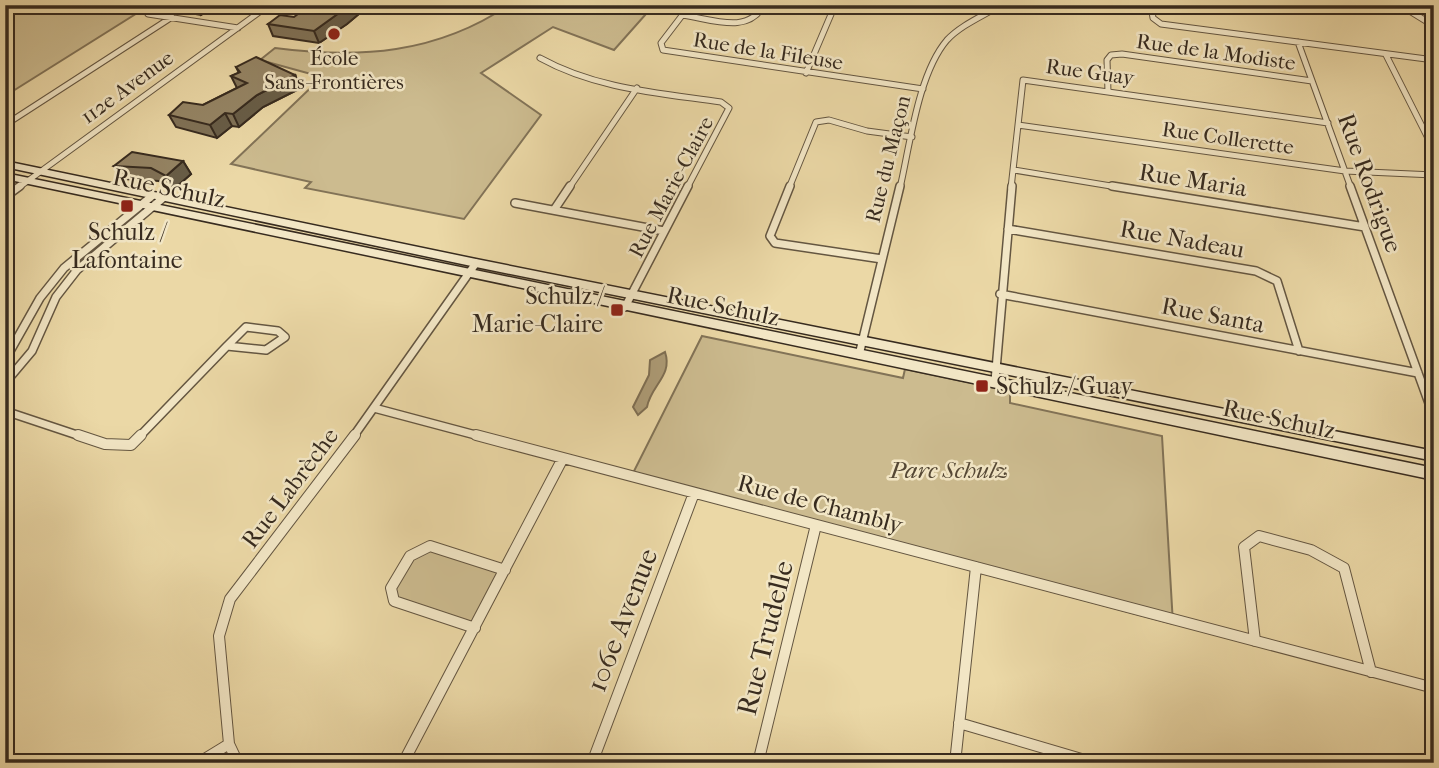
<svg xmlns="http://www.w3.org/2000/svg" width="1439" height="768" viewBox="0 0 1439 768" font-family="'IM FELL French Canon',serif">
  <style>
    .green { fill: #ccbb8f; stroke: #827357; stroke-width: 2 }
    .water { fill: #ae9d78; stroke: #7e6f54; stroke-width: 2 }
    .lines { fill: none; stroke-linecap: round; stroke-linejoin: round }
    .street-far2-casing { stroke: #645641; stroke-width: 7 }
    .street-far1-casing { stroke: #645641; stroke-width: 10 }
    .street-casing { stroke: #645641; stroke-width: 12 }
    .secondary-casing { stroke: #372b1f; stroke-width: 3 }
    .street-far2 { stroke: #f2e6c5; stroke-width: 5 }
    .street-far1 { stroke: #f2e6c5; stroke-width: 7 }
    .street { stroke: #f2e6c5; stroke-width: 10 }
    .secondary { fill: #f2e6c5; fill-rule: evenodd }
    .wall { fill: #807257; stroke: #372b1f; stroke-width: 2 }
    .shaded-wall { fill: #685d47; stroke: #372b1f; stroke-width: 2 }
    .building { fill: #958565; stroke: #372b1f; stroke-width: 2 }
    .poi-dot { fill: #8f2418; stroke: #f2e6c5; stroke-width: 2.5 }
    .labels { text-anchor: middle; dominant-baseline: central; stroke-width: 5; stroke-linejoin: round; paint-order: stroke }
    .far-street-label { font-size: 21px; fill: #372b1f; stroke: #f2e6c5 }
    .far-poi-label { font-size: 21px; fill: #372b1f; stroke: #f2e6c5 }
    .street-label { font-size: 24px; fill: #372b1f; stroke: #f2e6c5 }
    .poi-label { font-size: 24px; fill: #372b1f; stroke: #f2e6c5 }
    .park-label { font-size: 24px; font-style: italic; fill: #554835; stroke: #f2e6c5 }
    .near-street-label { font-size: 28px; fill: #372b1f; stroke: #f2e6c5 }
  </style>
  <rect width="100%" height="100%" fill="#ebd8a6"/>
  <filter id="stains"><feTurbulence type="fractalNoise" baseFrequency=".00286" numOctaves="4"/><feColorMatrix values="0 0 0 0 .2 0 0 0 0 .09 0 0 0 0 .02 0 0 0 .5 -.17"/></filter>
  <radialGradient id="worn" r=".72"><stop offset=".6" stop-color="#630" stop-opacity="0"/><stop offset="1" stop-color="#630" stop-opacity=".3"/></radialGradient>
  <path class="green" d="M5 5H150L5 96Z
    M509 5H654L614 50 553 27 481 73 541 115 464 219 305 188 311 182 231 164 322 77 260 60 275 48C359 59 436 54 509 5Z
    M702 336 903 378 905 369 1010 391V403L1162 436 1173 624 630 479Z
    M430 546 505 570 475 628 394 601 391 588 410 556Z"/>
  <path class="water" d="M665 352C673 376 651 385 647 407L638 415 633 407 649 375 650 360Z"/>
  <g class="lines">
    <g class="street-far2-casing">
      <path id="street-far2" d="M440 5 476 10
        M690 5 661 43 663 50 923 89
        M1151 5 1153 18 1161 24 1434 60
        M1262 5 1301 10 1300 5
        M1400 5 1434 26
        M1301 10 1320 11 1327 8 1325 5
        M148 14 238 28
        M682 15C712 19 748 35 764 5
        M1298 42 1351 188
        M1386 55 1434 150
        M540 58C596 89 659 93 721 102L729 108 687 188
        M806 73 835 5
        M1108 92 1107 60 1111 55 1122 54 1312 81
        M5 125 172 17
        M1018 125 1345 171 1434 175
        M1014 170 1123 188
        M18 188 269 5
        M569 188 637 88
        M789 188 816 122 829 120 867 131 912 137
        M900 188C910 145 918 74 947 40 961 25 983 16 1001 5
        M1011 188 1023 80 1328 123"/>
    </g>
    <g class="street-far1-casing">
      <path id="street-far1" d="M790 186 770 236 775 243 882 259
        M1112 186 1365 227
        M1350 186 1434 417
        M5 197 20 186
        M515 203 664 231
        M554 210 570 186
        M1008 229 1256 271 1277 281 1299 351
        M1000 294 1418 373
        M625 307 688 186
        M246 327 278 331 285 337 266 350 227 346Z
        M859 355 900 186
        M5 360 40 298 64 268 152 196
        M995 381 1012 186
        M5 383 32 351 56 297 77 270 163 198
        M374 408 483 437
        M5 411 83 437
        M139 437 227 346
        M353 437 476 263"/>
    </g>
    <g class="street-casing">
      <path id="street" d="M78 435 105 444 131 445 141 435
        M476 435 1434 688
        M475 628 394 601 391 588 410 556 430 546 505 570
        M1255 641 1244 547 1259 536 1311 550 1344 568 1371 672
        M959 723 1095 763
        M198 763 229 744
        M238 763 229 744 219 636 230 599 355 435
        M403 763 563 458
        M592 763 694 493
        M758 763 816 525
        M955 763 976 567"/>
    </g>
    <g class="secondary-casing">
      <path id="secondary" d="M5 161 476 259 1434 451V461L476 267 5 167Z
        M5 173 1434 468V480L5 179Z"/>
    </g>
    <use href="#street-far2" class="street-far2"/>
    <use href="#street-far1" class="street-far1"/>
    <use href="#street" class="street"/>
    <use href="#secondary" class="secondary"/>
  </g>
  <path class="wall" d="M165 5H212L213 7 201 15 167 9Z
    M366 8 347 24 319 43 273 36 268 24 294 17Z
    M236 67 295 75 301 88 263 107 239 127 232 126 217 138 176 127 169 115 203 105 237 88 231 76 239 73Z
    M183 161 191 174 174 189 159 181 123 179 114 166Z"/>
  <path class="shaded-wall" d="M197 5H212L213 7 201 15Z
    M350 5H365L366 8 347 24 319 43 314 31Z
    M295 75 301 88 263 107 239 127 233 114 257 95Z
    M225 113 232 126 217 138 210 125Z
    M183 161 191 174 174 189 166 176Z"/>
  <path class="building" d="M310 5H350L314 31 268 24 280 15 294 17Z
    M256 57 295 75 257 95 233 114 225 113 210 125 169 115 183 102 203 105 247 83 231 76 240 72 236 67Z
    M132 152 183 161 166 176 151 168 114 166Z"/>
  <g class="poi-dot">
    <circle cx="334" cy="34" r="7"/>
    <rect x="120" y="199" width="14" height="14" rx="3.5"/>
    <rect x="610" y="303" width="14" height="14" rx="3.5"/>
    <rect x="975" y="379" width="14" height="14" rx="3.5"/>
  </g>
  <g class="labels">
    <g class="far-street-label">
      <text transform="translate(768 51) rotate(9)">Rue de la Fileuse</text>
      <text transform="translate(1216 52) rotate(8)">Rue de la Modiste</text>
      <text transform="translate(1090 72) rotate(8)">Rue Guay</text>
      <text transform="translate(127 87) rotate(-36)">112e Avenue</text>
      <text transform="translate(1228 138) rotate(8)">Rue Collerette</text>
      <text transform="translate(888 159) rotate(-76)">Rue du Maçon</text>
      <text transform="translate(671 187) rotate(-62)">Rue Marie-Claire</text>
    </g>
    <g class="far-poi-label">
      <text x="334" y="58">École<tspan x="334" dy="24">Sans-Frontières</tspan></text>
    </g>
    <g class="street-label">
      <text transform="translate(1193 180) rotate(9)">Rue Maria</text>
      <text transform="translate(1370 183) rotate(70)">Rue Rodrigue</text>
      <text transform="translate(169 188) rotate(12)">Rue Schulz</text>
      <text transform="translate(1182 239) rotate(10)">Rue Nadeau</text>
      <text transform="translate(723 306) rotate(12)">Rue Schulz</text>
      <text transform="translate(1213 315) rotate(11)">Rue Santa</text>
      <text transform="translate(1279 419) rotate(12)">Rue Schulz</text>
      <text transform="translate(290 488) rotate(-53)">Rue Labrèche</text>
      <text transform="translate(820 504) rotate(15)">Rue de Chambly</text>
    </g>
    <g class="poi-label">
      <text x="127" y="232">Schulz /<tspan x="127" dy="28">Lafontaine</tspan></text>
      <text x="603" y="296" text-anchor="end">Schulz /<tspan x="603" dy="28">Marie-Claire</tspan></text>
      <text x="996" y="386" text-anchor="start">Schulz / Guay</text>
    </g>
    <g class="park-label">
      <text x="949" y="470">Parc Schulz</text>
    </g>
    <g class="near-street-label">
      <text transform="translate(622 620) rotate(-69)">106e Avenue</text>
      <text transform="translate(765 638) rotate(-76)">Rue Trudelle</text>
    </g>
  </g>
  <rect width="1439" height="768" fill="none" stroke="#ebd8a6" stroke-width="28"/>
  <rect x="7" y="7" width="1425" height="754" fill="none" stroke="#372b1f" stroke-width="3.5"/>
  <rect x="14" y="14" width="1411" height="740" fill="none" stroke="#372b1f" stroke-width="2"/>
  <rect width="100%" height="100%" filter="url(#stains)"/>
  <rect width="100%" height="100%" fill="url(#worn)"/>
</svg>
